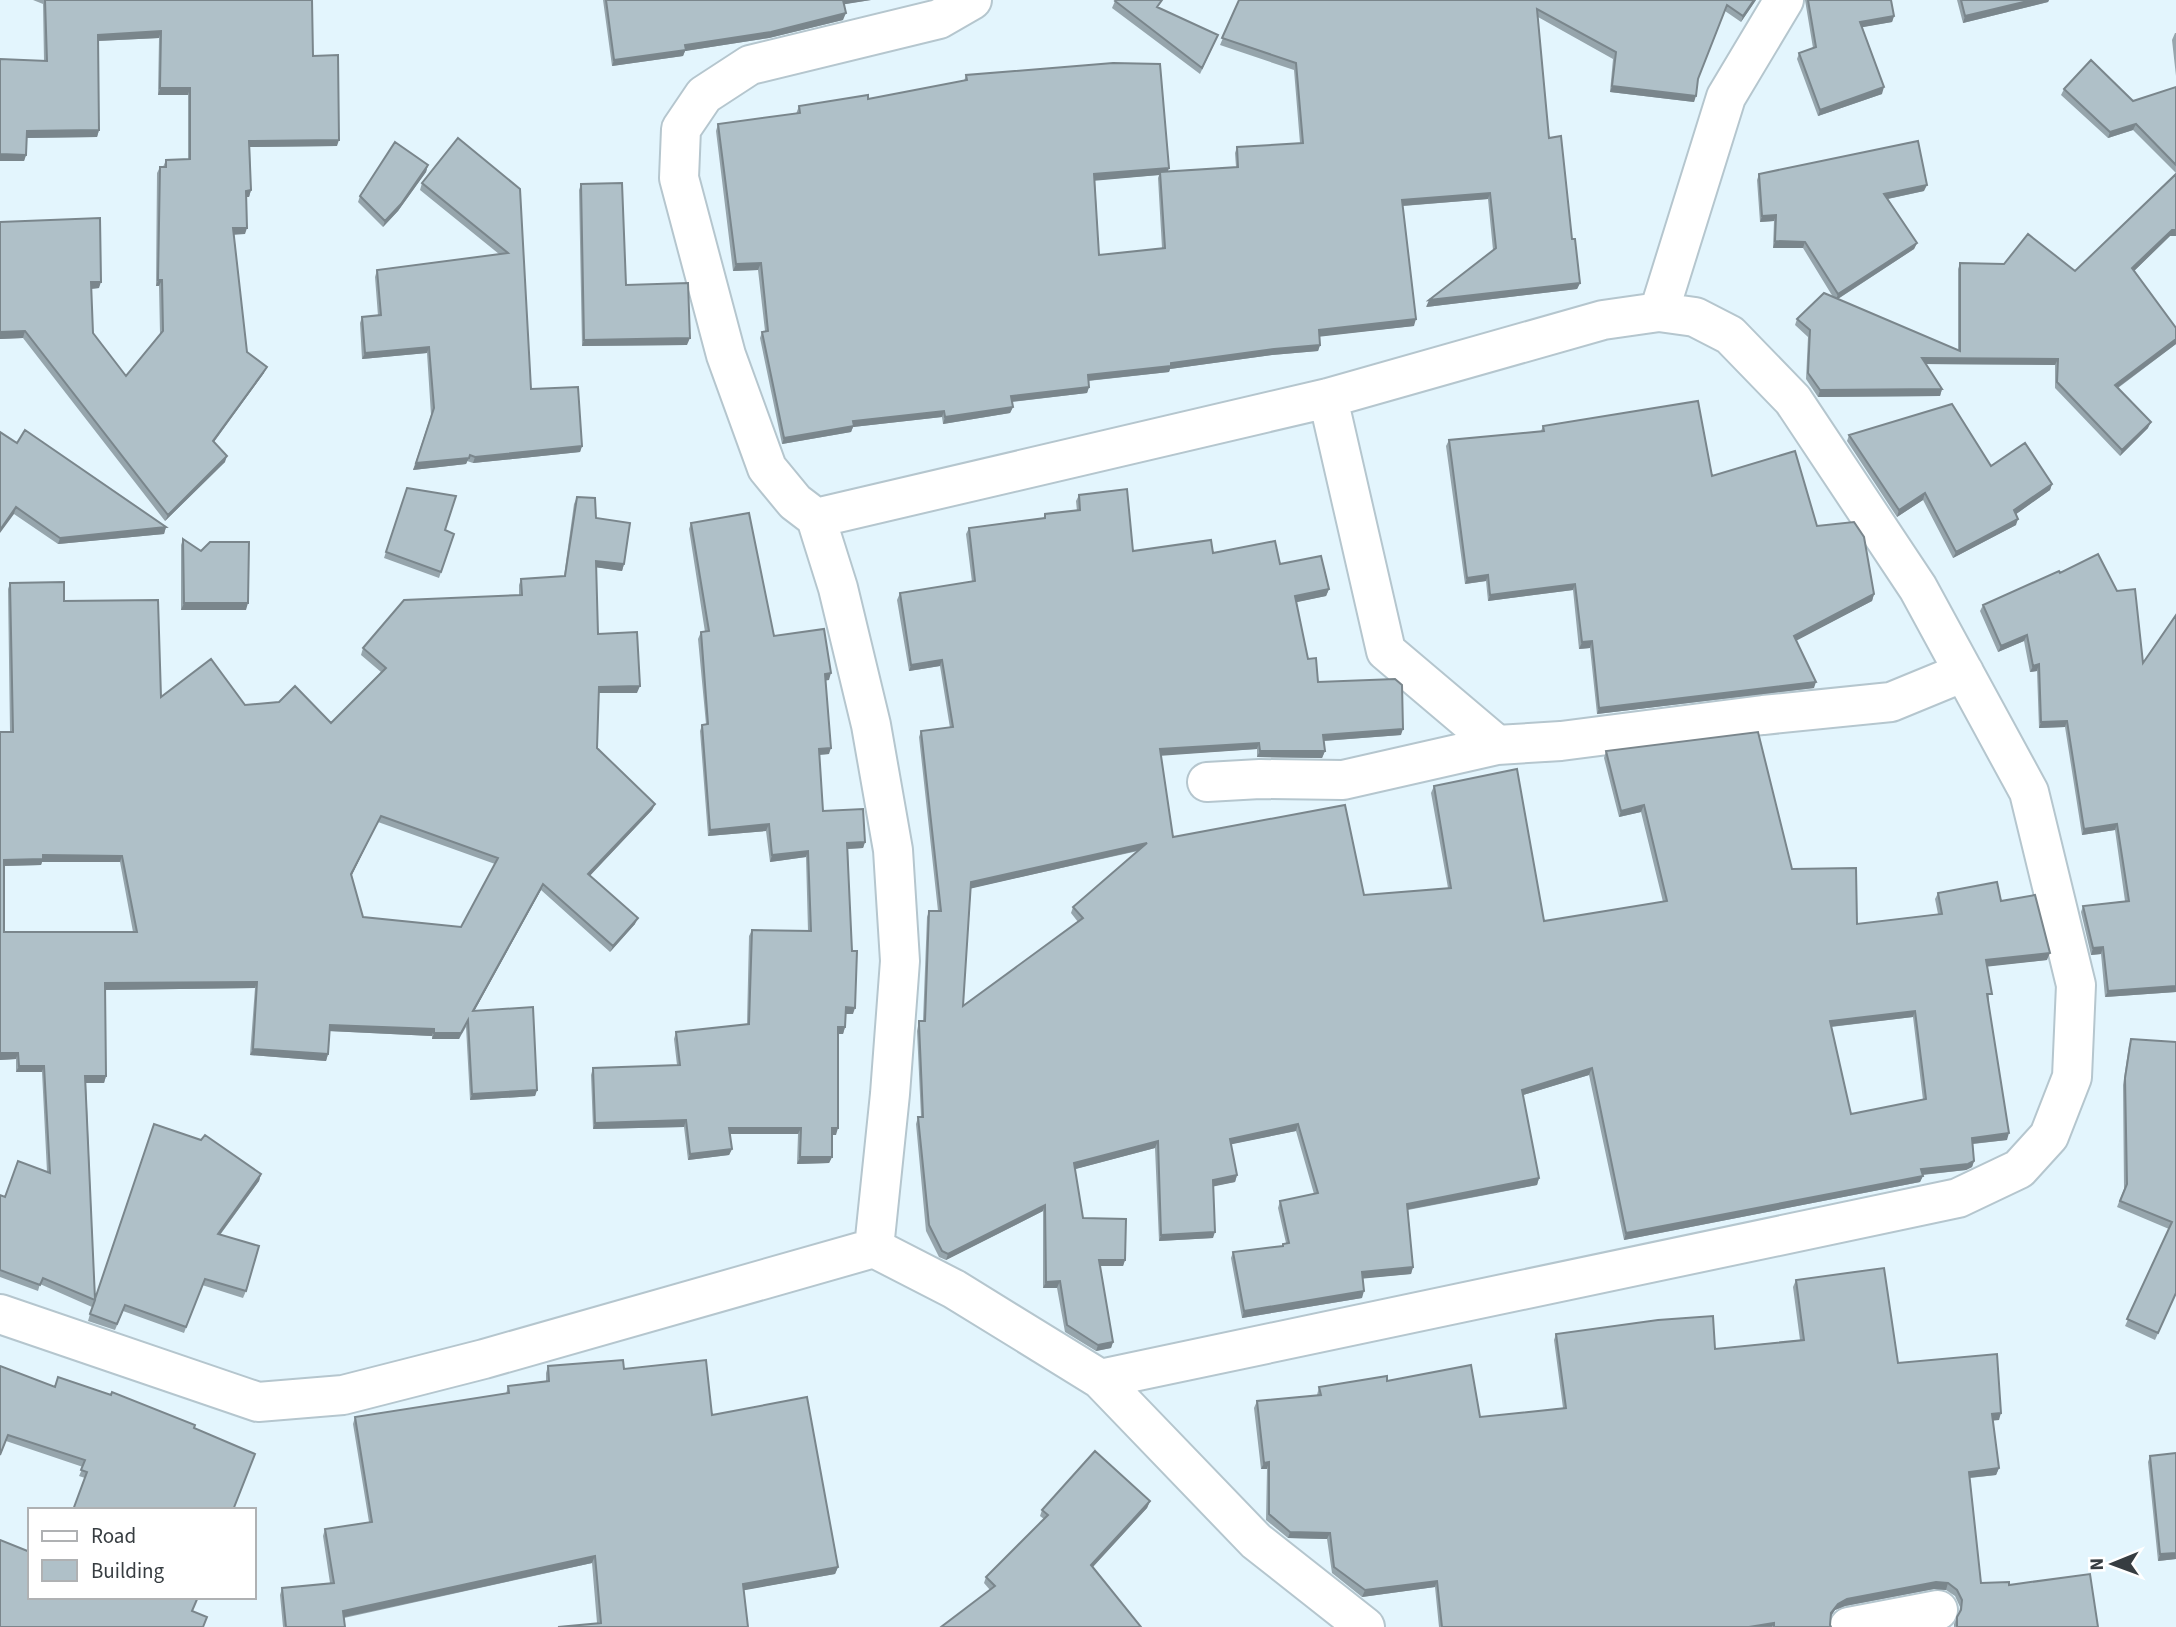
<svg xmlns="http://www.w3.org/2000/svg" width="2176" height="1627" viewBox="0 0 2176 1627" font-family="'Source Sans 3',sans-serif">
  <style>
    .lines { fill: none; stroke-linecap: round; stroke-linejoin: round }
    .minor-casing { stroke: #b5c6ce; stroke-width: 42 }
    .minor { stroke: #fff; stroke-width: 38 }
    .wall { fill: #96a5ac; fill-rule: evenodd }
    .shaded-wall { fill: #7a868c }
    .building { fill: #afc0c8; stroke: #7a868c; stroke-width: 2; fill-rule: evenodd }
  </style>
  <rect width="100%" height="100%" fill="#e3f5fd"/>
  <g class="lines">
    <g class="minor-casing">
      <path id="minor" d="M1659 312 1726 97 1784 0
        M1328 398 1386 651 1497 745 1561 741 1763 715 1891 702 1964 672
        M816 518 1328 398 1603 320 1659 312 1695 317 1730 335 1793 400 1918 588 2029 792 2076 985 2072 1077 2049 1136 2019 1169 1958 1198 1100 1379
        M1207 782 1260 779 1343 780 1497 745
        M874 1248 890 1094 900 961 893 850 871 725 838 588 816 518 795 502 767 468 726 355 679 178 681 129 704 95 750 65 939 19 972 0
        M0 1314 258 1402 343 1395 484 1359 874 1248 954 1289 1100 1379 1256 1541 1365 1627
        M1849 1627 1938 1610"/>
    </g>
    <use href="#minor" class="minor"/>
  </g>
  <path class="wall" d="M33 0H312L313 56 337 146 250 147 251 190 249 197H246L245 234H234L247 352 264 373 214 442 225 462 165 521 23 338 0 339V222L99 288 91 289 93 333 126 376 160 334 159 286H156L157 173 160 167H163L166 160 188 159V95H158L159 38 98 41 99 130 97 137 27 138 26 155 24 161H0V59L44 61 43 4Z
    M603 0H871L844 4 843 20 769 38 685 51 683 56 612 66Z
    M1239 0H1756L1741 22 1725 11 1698 79 1694 102 1610 92 1613 59 1538 17 1549 138 1572 239 1580 283 1577 289 1426 307 1493 250 1488 199 1403 206 1414 326 1320 336V345L1318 351 1272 355 1170 369 1169 372 1088 381 1089 387 1087 393 1012 402 1013 407 1010 413 943 424 942 417 853 427 851 432 782 444 760 338 762 332 765 331 758 270 733 271 716 131 718 124 796 114 799 106 868 99 964 81 966 75 1168 171 1236 167 1235 153 1237 147 1300 143 1294 70 1220 45ZM1159 175 1158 178 1162 248 1099 255 1095 180Z
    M1805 0H1891L1894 16 1892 22 1862 27 1882 94 1818 116 1797 59 1799 53 1813 48Z
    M1957 0H2049L2048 2 1963 23Z
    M1115 1 1158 8 1215 42 1200 74 1112 8Z
    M2175 33H2176V76L2172 40Z
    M2176 87V173L2133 130 2108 138 2061 95 2064 89 2133 101Z
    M428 165 426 172 398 211 383 227 358 202 360 196Z
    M1759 174 1924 191 1888 199 1917 243 1914 249 1838 299 1958 350V269L1960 263 2075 271 2176 174V236H2170L2134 271 2176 328V344L2118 388 2148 428 2120 456 2055 388V365L1926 364 1942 389 1940 396 1818 397 1806 379 1808 337 1795 325 1797 319 1833 297 1803 248H1773L1774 221 1760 222 1757 180Z
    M422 183 520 189 531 389 582 446 580 452 473 463 467 461 466 464 413 470 431 415 427 353 362 359 360 323 362 317 378 316 375 277 377 270 499 254 420 190Z
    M581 184 626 285 687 345 582 346 579 190Z
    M1543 426 1712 476 1817 526 1874 594 1872 601 1796 640 1814 688 1597 714 1590 648 1579 649 1573 590 1488 601 1486 581 1465 584 1446 446 1449 440 1541 431Z
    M1849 435 1991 466 2052 484 2050 490 2016 514V525L1953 558 1923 500 1897 517 1847 441Z
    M17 443 166 527 164 534 58 544 14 514Z
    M407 488 445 530 454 534 439 578 384 558Z
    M1079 495 1133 551 1213 553 1280 564 1329 589 1326 596 1296 602 1308 659 1318 682 1401 735 1324 741 1325 751 1322 758 1257 757V749L1161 755 1173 837 1364 895 1448 888 1431 793 1434 786 1544 921 1663 902 1641 812 1619 817 1604 758 1606 751 1792 869 1857 924 1938 914 1935 899 1938 893 2001 901 2047 960 1987 966 1989 1000H1988L2007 1140 1973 1144 1974 1161 1972 1167 1966 1170 1923 1175 1920 1182 1624 1240 1589 1075 1523 1095 1539 1178 1537 1185 1408 1210 1413 1267 1411 1274 1363 1278 1362 1298 1242 1318 1231 1258 1233 1252 1282 1246 1283 1244 1286 1243 1278 1208 1280 1201 1314 1194 1296 1131 1231 1144 1237 1175 1235 1182 1213 1186V1238L1159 1241 1155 1148 1075 1169 1083 1218 1125 1260 1123 1266H1100L1113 1342 1111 1348 1096 1351 1065 1332 1057 1288H1043V1211L946 1260 939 1257 926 1231 916 1124 918 1117H921L917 1031 919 1021H923L927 917 929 911H938L919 737 921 731 950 728 940 666 909 671 897 600 900 593 972 582 966 534 969 528 1043 519 1045 514 1077 511 1076 501ZM1138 851 1073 907 1071 913 1078 922 963 1006 971 888ZM1913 1017 1923 1100 1851 1114 1831 1027Z
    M577 497 596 518 624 564 622 571 596 567 598 634 637 693H599L597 748 655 804 652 810 590 875 635 924 610 952 541 890 474 1011 537 1090 535 1096 470 1100 466 1027 459 1039H432V1036L330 1031 328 1054 326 1061 250 1055 255 988 105 990 106 1076 104 1083H86L95 1298 261 1174 259 1181 220 1235 246 1291 243 1298 202 1285 184 1333 123 1311 115 1330 88 1321 92 1307 40 1284 38 1291 0 1277V1195L5 1197 47 1172 42 1072H16V1059L0 1060V732H10L8 589 10 583 64 601 161 697 245 705 331 723 381 672 361 655 363 648 519 595V585L521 579 564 576 574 504ZM378 822 495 864 461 927 363 917 351 876ZM42 862H120L133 932H4V866L41 865Z
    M691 523 774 636 829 680H826L829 754 819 755 823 811 865 842 863 848 848 849 853 1014H846L845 1027 843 1034H838L836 1135H832V1157L829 1163 797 1164 798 1134H730L732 1149 729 1155 688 1160 684 1127 593 1129 591 1075 593 1068 677 1065 674 1039 676 1032 747 1024 749 936 752 930 808 931 806 857 770 862 766 831 708 836 700 731 702 725 706 724 698 639 701 632H705L689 529Z
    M183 539 246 610H181V545Z
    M2059 571 2176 992 2105 997 2101 954 2091 955 2081 912 2083 906 2125 901 2115 830 2082 835 2065 727 2039 728 2037 671 2030 672 2024 641 1998 652 1980 611 1983 605Z
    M2131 1039 2176 1042V1294L2155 1340 2125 1326 2169 1229 2117 1207 2124 1189 2123 1085 2129 1045Z
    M1796 1280 1898 1363 1999 1420H1993L1999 1468 1996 1475 1970 1478 1981 1583 2009 1585 2098 1627H1954V1624L1959 1613 1960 1607 1955 1596 1946 1590 1934 1589 1845 1606 1835 1610 1831 1616 1830 1625 1831 1627H1439L1435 1587 1362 1597 1332 1573 1327 1539 1288 1538 1266 1520 1267 1469H1261L1254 1408 1257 1401 1317 1395 1319 1387 1387 1381 1480 1417 1563 1408 1554 1340 1556 1334 1715 1349 1800 1340 1793 1287Z
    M0 1366 55 1387 195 1425 85 1478 79 1476 83 1467 6 1441Z
    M548 1366 624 1369 712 1415 838 1567 835 1574 743 1590 597 1623 592 1563 344 1618 345 1627H283L280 1595 282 1588 330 1583 323 1536 325 1529 369 1522 353 1424 355 1417 506 1394 508 1386 546 1381V1373Z
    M2150 1456 2176 1559 2158 1561 2148 1462Z
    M1150 1501 1147 1508 1093 1567 990 1590 984 1583 986 1577 1044 1519 1040 1516 1042 1510Z"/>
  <path class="shaded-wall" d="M842 0H871L840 5Z
    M1754 0H1756L1741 22 1743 16Z
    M2032 0H2049L2048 2 1963 23 1965 16Z
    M846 13 843 20 769 38 685 51 683 56 612 66 614 60Z
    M1894 16 1892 22 1858 28 1860 22Z
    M161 31 159 38 96 41 98 35Z
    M1612 86 1696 96 1694 102 1610 92Z
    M1884 87 1882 94 1818 116 1820 110Z
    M160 88H190L188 95H158Z
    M2136 124 2133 130 2108 138 2110 132Z
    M99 130 97 137 24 138 27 131Z
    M339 140 337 146 247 147 249 141Z
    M0 154 26 155 24 161H0Z
    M428 165 426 172 398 211 383 227 385 221Z
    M1169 168 1167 174 1160 172 1159 175 1092 181 1094 174Z
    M1927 185 1924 191 1882 200 1884 194Z
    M251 190 249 197H243L246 191Z
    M1490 193 1488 199 1400 206 1402 200Z
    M1776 215 1774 221 1760 222 1762 216Z
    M233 228H247L245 234 231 235Z
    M2172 230H2176V236H2170L2130 275 2132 268Z
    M1775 241 1805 242 1803 248H1773Z
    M1917 243 1914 249 1836 300 1838 294Z
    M761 263 758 270 733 271 736 264Z
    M158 280H162L159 286H156Z
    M91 282H101L99 288 89 289Z
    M1580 283 1577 289 1426 307 1429 300Z
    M1416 319 1414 326 1317 337 1319 330Z
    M25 331 23 338 0 339V332Z
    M690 338 687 345 582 346 584 340Z
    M2176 339V344L2113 391 2115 385Z
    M1320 345 1318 351 1272 355 1170 369 1169 372 1085 381 1088 375 1274 349Z
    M429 347 427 353 362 359 365 353Z
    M1922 358 2058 359 2055 365 1920 364Z
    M267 367 264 373 210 447 213 441Z
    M1089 387 1087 393 1009 402 1011 396Z
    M1942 389 1940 396 1818 397 1820 390Z
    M1013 407 1010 413 943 424 945 417Z
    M944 411 942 417 853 427 851 432 782 444 784 438 853 421Z
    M2151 422 2148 428 2120 456 2122 450Z
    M582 446 580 452 473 463 475 457Z
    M227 456 225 462 165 521 168 515Z
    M469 458 466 464 413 470 416 463Z
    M2052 484 2050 490 2012 517 2014 510Z
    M1925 493 1923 500 1897 517 1899 510Z
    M16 507 14 514 0 533V530Z
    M2018 519 2016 525 1953 558 1956 552Z
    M166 527 164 534 58 544 60 538Z
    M596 561 624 564 622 571 594 567Z
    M1488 575 1486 581 1465 584 1467 578Z
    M1575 584 1573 590 1488 601 1490 595Z
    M1329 589 1326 596 1293 603 1295 596Z
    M1874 594 1872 601 1792 643 1794 636Z
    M184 603H248L246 610H181Z
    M2027 635 2024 641 1998 652 2001 646Z
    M1592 641 1590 648 1579 649 1582 642Z
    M942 660 940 666 909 671 911 665Z
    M2039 664 2037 671 2030 672 2033 666Z
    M831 673 829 680 823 681 825 674Z
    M1816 682 1814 688 1597 714 1599 708Z
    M640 686 637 693H597L599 687Z
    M2067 721 2065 727 2039 728 2041 722Z
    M1403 729 1401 735 1321 741 1323 735Z
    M1259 743 1257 749 1158 756 1160 749Z
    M831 748 829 754 816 755 819 749Z
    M1260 751H1325L1322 758 1257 757Z
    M655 804 652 810 586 880 588 874Z
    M1644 805 1641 812 1619 817 1621 811Z
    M381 816 378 822 349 881 351 874Z
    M769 824 766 831 708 836 710 830Z
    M2117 824 2115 830 2082 835 2084 829Z
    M865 842 863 848 845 849 847 843Z
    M1147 843 1144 849 969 889 971 882Z
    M808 851 806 857 770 862 772 855Z
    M43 855 122 856 120 862H42L41 865 2 866 4 860Z
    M543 884 541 890 471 1017 473 1011Z
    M638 918 635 924 610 952 613 946Z
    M2103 947 2101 954 2091 955 2093 948Z
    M2050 953 2047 960 1984 967 1986 960Z
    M257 982 255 988 103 990 105 983Z
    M2176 986V992L2105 997 2108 991Z
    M846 1007 855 1008 853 1014H844Z
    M1915 1011 1913 1017 1828 1027 1830 1021Z
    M468 1020 459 1039H432L434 1033Z
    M330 1025 434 1029 432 1036 328 1031Z
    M838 1027H845L843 1034H836Z
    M253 1049 328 1054 326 1061 250 1055Z
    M0 1053H18L16 1059 0 1060Z
    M19 1066H44L42 1072H16Z
    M1592 1068 1589 1075 1520 1096 1522 1090Z
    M85 1076H106L104 1083H83Z
    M537 1090 535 1096 470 1100 472 1094Z
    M686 1120 684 1127 593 1129 595 1123Z
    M1298 1124 1296 1131 1228 1145 1230 1139Z
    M729 1128H801L798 1134H727Z
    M832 1128H838L836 1135H830Z
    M2009 1133 2007 1140 1970 1144 1972 1138Z
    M1158 1141 1155 1148 1072 1170 1074 1163Z
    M732 1149 729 1155 688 1160 690 1154Z
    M800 1157H832L829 1163 797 1164Z
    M1974 1161 1972 1167 1966 1170 1919 1175 1921 1169Z
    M261 1174 259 1181 216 1240 218 1234Z
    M1237 1175 1235 1182 1211 1187 1213 1180Z
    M1923 1176 1920 1182 1624 1240 1626 1233Z
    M1539 1178 1537 1185 1405 1210 1407 1204Z
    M1045 1205 1043 1211 946 1260 948 1254Z
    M1215 1232 1213 1238 1159 1241 1161 1235Z
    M1099 1260H1125L1123 1266H1096Z
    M1413 1267 1411 1274 1359 1279 1362 1272Z
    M1060 1281 1057 1288H1043L1046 1282Z
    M1364 1291 1362 1298 1242 1318 1244 1311Z
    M1113 1342 1111 1348 1096 1351 1098 1345Z
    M2001 1413 1999 1420 1990 1421 1992 1414Z
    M1269 1462 1267 1469H1261L1264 1463Z
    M1999 1468 1996 1475 1967 1478 1969 1472Z
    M1150 1501 1147 1508 1089 1571 1091 1565Z
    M1290 1532 1330 1533 1327 1539 1288 1538Z
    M2176 1553V1559L2158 1561 2160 1554Z
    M595 1556 592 1563 340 1618 343 1611Z
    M838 1567 835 1574 740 1591 743 1584Z
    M1437 1581 1435 1587 1362 1597 1365 1590Z
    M1936 1582 1948 1583 1946 1590 1934 1589 1845 1606 1835 1610 1829 1619 1831 1613 1838 1604 1847 1599Z
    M1774 1623 1772 1627H1749Z"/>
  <path class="building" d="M45 0H312L313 56 338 55 339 140 249 141 251 190 246 191 247 228H233L247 352 267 367 213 441 227 456 168 515 25 331 0 332V222L100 218 101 282H91L93 333 126 376 163 331 162 280H158L160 167H166V160L190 159V88H160L161 31 98 35 99 130 27 131 26 155 0 154V59L47 61Z
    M606 0H843L846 13 771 32 685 45 686 50 614 60Z
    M1116 0H1162L1157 7 1218 35 1202 68 1115 1Z
    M1239 0H1754L1743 16 1727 5 1698 79 1696 96 1612 86 1616 52 1537 9 1549 138 1561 136 1572 239H1575L1580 283 1429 300 1496 248 1490 193 1402 200 1416 319 1319 330 1320 345 1274 349 1171 363V366L1088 375 1089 387 1011 396 1013 407 945 417 944 411 853 421 854 426 784 438 762 332 768 331 761 263 736 264 718 124 800 113 799 106 868 95V99L967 80 966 75 1113 63 1160 64 1169 168 1094 174 1099 255 1165 248 1160 172 1238 167 1237 147 1303 143 1296 63 1222 38Z
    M1808 0H1891L1894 16 1860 22 1884 87 1820 110 1799 53 1816 47Z
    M1961 0H2032L1965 16Z
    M2091 60 2133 101 2176 87V165L2136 124 2110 132 2064 89Z
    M458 138 520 189 531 389 578 387 582 446 475 457 470 455 469 458 416 463 434 408 429 347 365 353 362 317 381 315 377 270 508 253 422 183Z
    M1918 141 1927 185 1884 194 1917 243 1838 294 1805 242 1775 241 1776 215 1762 216 1759 174Z
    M395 142 428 165 401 204 385 221 360 196Z
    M2176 174V230H2172L2132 268 2176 328V339L2115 385 2151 422 2122 450 2057 382 2058 359 1922 358 1942 389 1820 390 1808 373 1810 330 1797 319 1824 293 1960 351V263L2004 264 2028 234 2075 271Z
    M622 183 626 285 688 283 690 338 584 340 581 184Z
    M1698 401 1712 476 1795 451 1817 526 1854 522 1864 537 1874 594 1794 636 1816 682 1599 708 1592 641 1582 642 1575 584 1490 595 1488 575 1467 578 1449 440 1544 431 1543 426Z
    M1952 404 1991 466 2025 443 2052 484 2014 510 2018 519 1956 552 1925 493 1899 510 1849 435Z
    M25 430 166 527 60 538 16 507 0 530V432L17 443Z
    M407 488 456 496 445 530 454 534 441 572 386 552Z
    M1127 489 1133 551 1211 540 1213 553 1275 541 1280 564 1321 556 1329 589 1295 596 1308 659 1316 658 1318 682 1395 679 1402 685 1403 729 1323 735 1325 751H1260L1259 743 1160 749 1173 837 1345 805 1364 895 1451 888 1434 786 1517 769 1544 921 1667 901 1644 805 1621 811 1606 751 1758 732 1792 869 1856 868 1857 924 1942 914 1938 893 1997 882 2001 901 2035 895 2050 953 1986 960 1992 994H1987L2009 1133 1972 1138 1974 1161 1968 1164 1921 1169 1923 1176 1626 1233 1592 1068 1522 1090 1539 1178 1407 1204 1413 1267 1362 1272 1364 1291 1244 1311 1233 1252 1283 1246V1244L1289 1243 1280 1201 1318 1193 1298 1124 1230 1139 1237 1175 1213 1180 1215 1232 1161 1235 1158 1141 1074 1163 1083 1218 1126 1219 1125 1260H1099L1113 1342 1098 1345 1067 1325 1060 1281 1046 1282 1045 1205 948 1254 942 1251 929 1225 918 1117H923L919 1024V1021H925L929 911H941L921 731 953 727 942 660 911 665 900 593 975 581 969 528 1045 518V514L1080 510 1079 495ZM1147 843 1073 907 1083 918 963 1006 971 882ZM1915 1011 1926 1099 1851 1114 1830 1021Z
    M577 497 595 498 596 518 630 523 624 564 596 561 598 634 637 632 640 686 599 687 597 748 655 804 588 874 638 918 613 946 543 884 473 1011 533 1007 537 1090 472 1094 468 1020 461 1033H434V1029L330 1025 328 1054 253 1049 257 982 105 983 106 1076H85L95 1299 154 1124 201 1140 205 1135 261 1174 218 1234 259 1246 246 1291 205 1279 186 1327 125 1305 117 1324 90 1314 95 1300 43 1278 40 1285 0 1270V1195L5 1197 18 1161 50 1173 44 1066H19L18 1053H0V732H13L10 583 64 582V601L158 600 161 697 211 659 245 705 279 702 295 686 331 723 386 668 363 648 404 600 522 595 521 579 565 576ZM381 816 498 858 461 927 363 917 351 874ZM43 855 122 856 137 932H4V860L43 859Z
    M749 513 774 636 824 629 831 673 825 674 831 748 819 749 823 811 863 809 865 842 847 843 852 951H857L855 1008 846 1007 845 1027H838V1128H832V1157H800L801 1128H729L732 1149 690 1154 686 1120 595 1123 593 1068 680 1065 676 1032 749 1024 752 930 811 931 808 851 772 855 769 824 710 830 702 725 708 724 701 632 709 631 691 523Z
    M183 539 201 551 210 542H249L248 603H184Z
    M2098 554 2117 591 2135 589 2143 663 2176 615V986L2108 991 2103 947 2093 948 2083 906 2129 901 2117 824 2084 829 2067 721 2041 722 2039 664 2033 666 2027 635 2001 646 1983 605 2059 571 2060 573Z
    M2131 1039 2176 1042V1293L2158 1333 2127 1319 2172 1222 2120 1201 2127 1184 2125 1078Z
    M1884 1268 1898 1363 1997 1354 2001 1413 1992 1414 1999 1468 1969 1472 1981 1583 2009 1582V1585L2090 1574 2098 1627H1957V1617L1961 1610 1962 1600 1957 1590 1948 1583 1936 1582 1847 1599 1838 1604 1831 1613 1830 1625 1831 1627H1774V1623L1749 1627H1442L1437 1581 1365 1590 1334 1567 1330 1533 1290 1532 1269 1514V1462L1264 1463 1257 1401 1321 1395 1319 1387 1387 1376V1381L1471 1365 1480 1417 1566 1408 1556 1334 1658 1320 1713 1316 1715 1349 1804 1340 1796 1280Z
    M623 1360 624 1369 706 1360 712 1415 807 1397 838 1567 743 1584 748 1627H558L601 1623 595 1556 343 1611 345 1627H286L282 1588 334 1583 325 1529 372 1522 355 1417 509 1393 508 1386 549 1381 548 1366Z
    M0 1366 55 1387 58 1377 111 1395 112 1392 195 1425 194 1428 255 1454 233 1510H73L87 1472 81 1470 85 1460 8 1435 0 1455Z
    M1095 1451 1150 1501 1091 1565 1141 1627H941L995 1586 986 1577 1048 1515 1042 1510Z
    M2176 1453V1553L2160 1554 2150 1456Z
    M0 1540 30 1552V1597H198L192 1611 207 1617 203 1627H0Z"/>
  <rect x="28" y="1508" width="228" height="91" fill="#ffffff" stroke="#afb1b3" stroke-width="2"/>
  <rect x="42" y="1531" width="35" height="10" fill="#ffffff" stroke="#afb1b3" stroke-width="2"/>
  <text x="91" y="1543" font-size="21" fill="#373d41">Road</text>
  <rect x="42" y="1560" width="35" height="21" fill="#afc0c8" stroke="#afb1b3" stroke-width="2"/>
  <text x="91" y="1578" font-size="21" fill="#373d41">Building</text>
  <g transform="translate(2113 1564) rotate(269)" stroke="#ffffff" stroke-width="5" paint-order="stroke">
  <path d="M0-5L12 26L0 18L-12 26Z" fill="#373d41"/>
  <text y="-10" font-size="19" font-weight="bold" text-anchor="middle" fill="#373d41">N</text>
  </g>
</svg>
